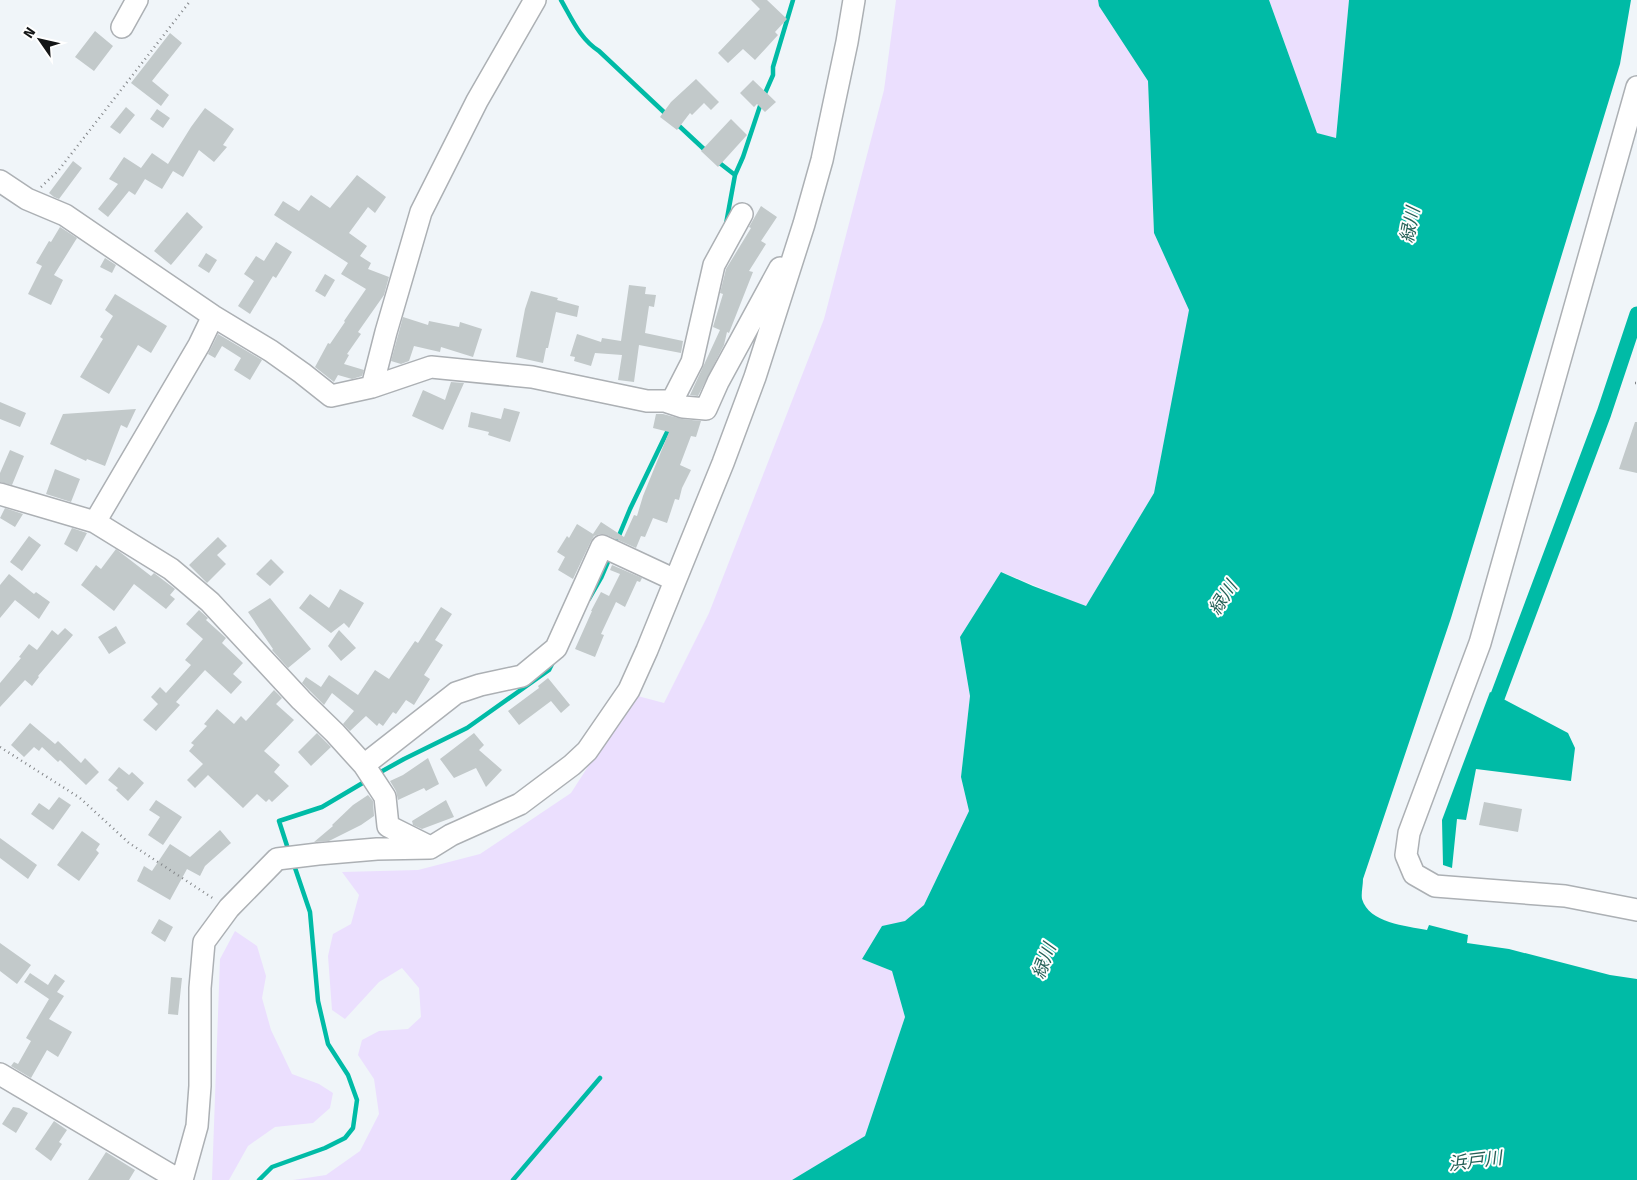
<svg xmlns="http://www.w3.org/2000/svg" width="1637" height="1180" viewBox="0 0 1637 1180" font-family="'Fira Sans','Noto Sans JP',sans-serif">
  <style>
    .green { fill: #ebdffe }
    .water { fill: #00bba6 }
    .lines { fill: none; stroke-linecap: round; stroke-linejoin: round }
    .stream { stroke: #00bba6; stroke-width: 4.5 }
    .canal { stroke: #00bba6; stroke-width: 15 }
    .building { fill: #c2c9ca }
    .minor-casing { stroke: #acb0b4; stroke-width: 24 }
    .path { stroke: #828588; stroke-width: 2.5; stroke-dasharray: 1 4; stroke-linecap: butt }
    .minor { stroke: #fff; stroke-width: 21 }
    .labels { text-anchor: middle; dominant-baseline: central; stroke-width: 4; stroke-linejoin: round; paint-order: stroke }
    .water-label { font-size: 18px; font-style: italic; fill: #266157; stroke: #fff }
  </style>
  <rect width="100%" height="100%" fill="#f0f5f9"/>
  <path class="green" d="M896 0H1098L1099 6 1148 80 1154 233 1190 310 1154 493 1086 607 1002 572 960 637 970 696 961 777 969 811 924 905 905 922 882 926 862 959 892 971 905 1017 865 1136 792 1180H293L326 1175 360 1151 379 1114 374 1079 358 1055 362 1040 379 1031 408 1029 421 1017 419 988 402 968 379 982 345 1019 332 1010 328 956 333 934 351 924 359 895 342 872 418 870 480 854 571 793 634 695 664 703 709 613 824 319 884 90Z
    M1269 0H1349L1336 139 1317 133Z
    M235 931 257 946 266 976 262 998 271 1030 292 1074 319 1084 333 1093 330 1108 313 1123 275 1127 248 1146 229 1180H212L220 959Z"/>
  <path class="water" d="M1098 0H1269L1317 133 1336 138 1349 0H1631L1620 64 1451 618 1363 879C1363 885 1361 894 1362 899 1369 923 1406 926 1427 930L1429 925 1468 935 1467 943 1509 949 1610 975 1637 979V1180H792L865 1136 905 1017 892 971 862 959 882 926 905 921 924 905 969 811 961 777 970 696 960 637 1001 572 1033 586 1086 606 1154 493 1189 310 1154 233 1148 81 1099 6Z
    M1490 692 1568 733 1575 748 1571 781 1476 769 1466 820 1457 819 1452 868 1443 865 1442 820Z"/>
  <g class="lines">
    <path class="stream" d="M561 0C572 19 580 39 599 51L667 115
      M677 124 706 151
      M717 161 735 175
      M726 224 735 175 743 157 762 100 773 75V67L793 0
      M618 538 630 509 669 428
      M589 599 601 578 610 557
      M377 774 404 759 467 728 549 670 553 662
      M289 852 279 821 322 807 366 781
      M259 1180 272 1167 325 1148 345 1138 353 1128 357 1100 348 1075 328 1044 318 1001 310 912 293 862
      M513 1180 600 1078"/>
    <path class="canal" d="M1491 714 1604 413 1637 314"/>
  </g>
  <path class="building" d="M751 0H767L787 19 775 32 778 35 755 60 743 49 728 63 718 53 760 9Z
    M95 31 113 46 94 71 75 57Z
    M170 33 182 43 152 81 169 95 161 106 131 83Z
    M696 79 719 102 711 110 704 103 692 115 690 113 677 130 660 117 671 102Z
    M753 80 776 102 765 112 757 104 754 107 740 93Z
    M126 107 135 115 120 134 110 127Z
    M205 108 234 129 223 145 227 147 214 162 199 150 183 177 173 171 162 189 145 179 135 195 129 191 108 217 98 209 118 184 109 179 124 157 141 168 152 153 168 164 191 127Z
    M157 109 170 118 163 128 150 119Z
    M731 119 747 135 718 167 701 151Z
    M73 161 82 168 59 199 54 197 49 193Z
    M357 175 386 197 375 213 368 207 349 233 367 246 360 256 371 263 368 269 389 277 384 295 358 332 361 334 347 354 349 355 344 364 364 370 362 376 352 379 338 375 334 382 315 367 328 343 330 344 345 322 344 321 366 289 341 274 348 263 274 215 283 201 299 211 311 195 330 208Z
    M761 206 777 217 761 241 766 244 749 271 753 272 729 333 727 332 724 345 698 396 690 395 720 330 713 327 723 294 720 293 726 269 751 228 749 227Z
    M187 212 203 227 171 265 154 251Z
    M60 227 77 238 54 275 63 280 51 305 28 294 42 266 36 263 49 241 51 242Z
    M276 242 292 252 276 278 273 276 250 314 238 306 254 281 244 274 256 256 264 261Z
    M206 253 217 260 209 273 198 266Z
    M105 258 116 265 112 273 100 267Z
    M325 274 335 280 325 297 315 291Z
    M629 285 646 287 645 294 656 295 654 307 649 306 645 333 683 341 681 353 639 345 634 382 618 380 622 355 595 353 591 366 574 361 575 357 570 356 577 334 601 342 602 338 621 341Z
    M531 291 558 298 557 300 579 306 577 317 556 312 548 348H546L543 363 516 357 525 309Z
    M115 294 167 326 151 353 138 345 109 394 80 377 103 339 100 337 113 316 105 310Z
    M403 317 428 325 429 321 459 327 460 322 482 329 473 357 441 347 440 352 414 346 409 361 401 364 391 361Z
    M218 334 262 360 250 380 234 370 241 358 222 346 215 358 208 354Z
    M451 382 464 383 443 430 412 416 423 390 445 400Z
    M0 402 26 413 20 427 0 419Z
    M504 408 520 412 510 442 488 435 489 432 468 427 471 412 501 419Z
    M136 409 127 428 121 425 105 466 87 459 86 461 50 444 63 414Z
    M656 414H663L682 419 701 421 696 437 691 436 680 465 691 470 682 488 679 500 675 499 667 523 653 518 645 537 641 536 636 548 607 535 600 534 594 536 591 541 573 579 558 570 565 557 557 552 567 536 569 538 577 524 593 534 601 522 624 537 634 515 637 516 643 496 669 432 653 428Z
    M1635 422H1637V473L1619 469Z
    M10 450 24 456 12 485 0 482V473Z
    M55 469 80 479 71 502 46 494Z
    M5 508 23 514 15 527 0 518Z
    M72 528 87 533 77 552 64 544Z
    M29 536 41 545 22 571 10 562Z
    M218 537 227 546 217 555 226 564 207 583 189 565Z
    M116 549 151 576 154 573 175 589 170 595 175 599 166 609 134 584 114 611 81 585 96 565 101 569Z
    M271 559 284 572 270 586 256 574Z
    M612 565 642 578 640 582 637 581 625 607 616 602 601 634 604 635 595 657 575 649 592 611H591L601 592 609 596 620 574 610 570Z
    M9 574 34 594 36 592 50 602 39 619 15 600 0 618V585Z
    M340 589 364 603 349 628 344 623 331 633 299 608 310 594 329 608Z
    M270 598 311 649 288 668 272 650 273 649 248 612Z
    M441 607 452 614 435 640 443 645 424 675 430 679 414 705 406 700 396 714 393 712 383 726 379 723 377 726 366 716 350 731 343 724 354 711 332 693 324 705 302 683 306 677 321 687 329 675 358 695 375 670 389 679 415 641 418 643Z
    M199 610 208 618 206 620 226 638 222 643 243 663 233 674 242 682 231 694 205 670 176 702 180 705 156 731 143 720 158 704 151 697 160 687 166 693 191 665 185 660 203 639 186 624Z
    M116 626 126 643 109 654 98 637Z
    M65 628 73 635 38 676 39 677 32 686 25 680 0 707V683L21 658 19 657 29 644 37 650 52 630 58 635Z
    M339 630 356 648 341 661 328 646Z
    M548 678 570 705 561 713 551 701 519 725 508 711 539 688 538 686Z
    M274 690 282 698 276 704 294 720 264 751 280 765 274 772 289 786 272 802 269 799 266 802 257 794 243 808 208 775 195 788 187 780 203 764 189 751 194 745 191 743 207 726 204 724 217 709 234 724 241 716 246 721Z
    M30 723 55 744 58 741 81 763 85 758 99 772 86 785 60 760 58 762 42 747 39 751 34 747 24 757 11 745Z
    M317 733 331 747 311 766 298 752Z
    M474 733 484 745 479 750 502 770 486 787 476 768 454 778 440 759Z
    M428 758 439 784 426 791 424 788 398 800 396 791 390 781 403 775Z
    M119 767 129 775 132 772 144 783 128 801 116 790 118 788 108 780Z
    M368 795 373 801 374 816 361 825 329 841 314 842 333 826 332 825 353 805Z
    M59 797 71 805 53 830 31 814 39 803 49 810Z
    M156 800 182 817 163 845 148 835 160 817 149 810Z
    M446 800 454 817 422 829 413 825 412 821Z
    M1484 802 1522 809 1518 832 1479 825Z
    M220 830 231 843 205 866 200 876 187 869 170 900 137 881 144 866 152 871 170 844 190 857Z
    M82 831 100 844 96 850 99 853 79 881 57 865Z
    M0 838 37 865 28 879 0 858Z
    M159 919 173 927 165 942 151 933Z
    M0 943 31 965 17 984 0 971Z
    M30 973 48 985 55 974 65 981 57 992 64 996 49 1019 72 1032 58 1057 47 1050 31 1078 11 1066 14 1062 18 1064 31 1041 26 1038 49 999 24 982Z
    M171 977 182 978 178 1015 168 1014Z
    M13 1107 19 1108 28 1113 16 1133 2 1124Z
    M54 1121 67 1130 59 1142 62 1144 51 1161 35 1149Z
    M106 1152 135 1170 129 1180H88Z"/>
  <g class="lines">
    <g class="minor-casing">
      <path id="minor" d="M122 27 137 0
        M1637 87 1480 643 1409 833 1406 855 1414 874 1435 886 1565 896 1637 910
        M0 181 27 199 65 215 213 316 271 351 302 373 331 396 372 387 431 367 532 377 647 401H665L683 407 706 409 718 382 780 268
        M372 387 386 332 421 212 477 101 535 0
        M671 403 692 362 714 265 742 214
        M0 494 95 522 171 569 210 602 301 700 335 733 364 765 385 797 388 826 428 846
        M95 522 199 345 213 316
        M364 765 456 693 480 685 522 676 556 648 602 546 675 580
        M0 1074 179 1180
        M182 1180 197 1126 200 1086V988L204 942 229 908 277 859 318 854 377 849 430 848 451 835 520 804 572 765 587 751 629 690 647 650 723 463 755 377 804 224 822 160 847 42 854 0"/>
    </g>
    <path class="path" d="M41 187 58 171 191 0
      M1635 383H1637
      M0 747 80 798 129 843 214 899"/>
    <use href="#minor" class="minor"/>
  </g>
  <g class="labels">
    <g class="water-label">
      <text transform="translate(1410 225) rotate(-79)">緑川</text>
      <text transform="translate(1223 598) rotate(-57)">緑川</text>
      <text transform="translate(1044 961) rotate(-69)">緑川</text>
      <text transform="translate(1475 1161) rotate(-7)">浜戸川</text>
    </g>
  </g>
  <g transform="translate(40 40) rotate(304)" stroke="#ffffff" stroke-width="4" paint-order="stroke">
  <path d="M0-4L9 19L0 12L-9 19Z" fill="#141617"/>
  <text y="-8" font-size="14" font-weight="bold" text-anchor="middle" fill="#141617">N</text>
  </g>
</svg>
